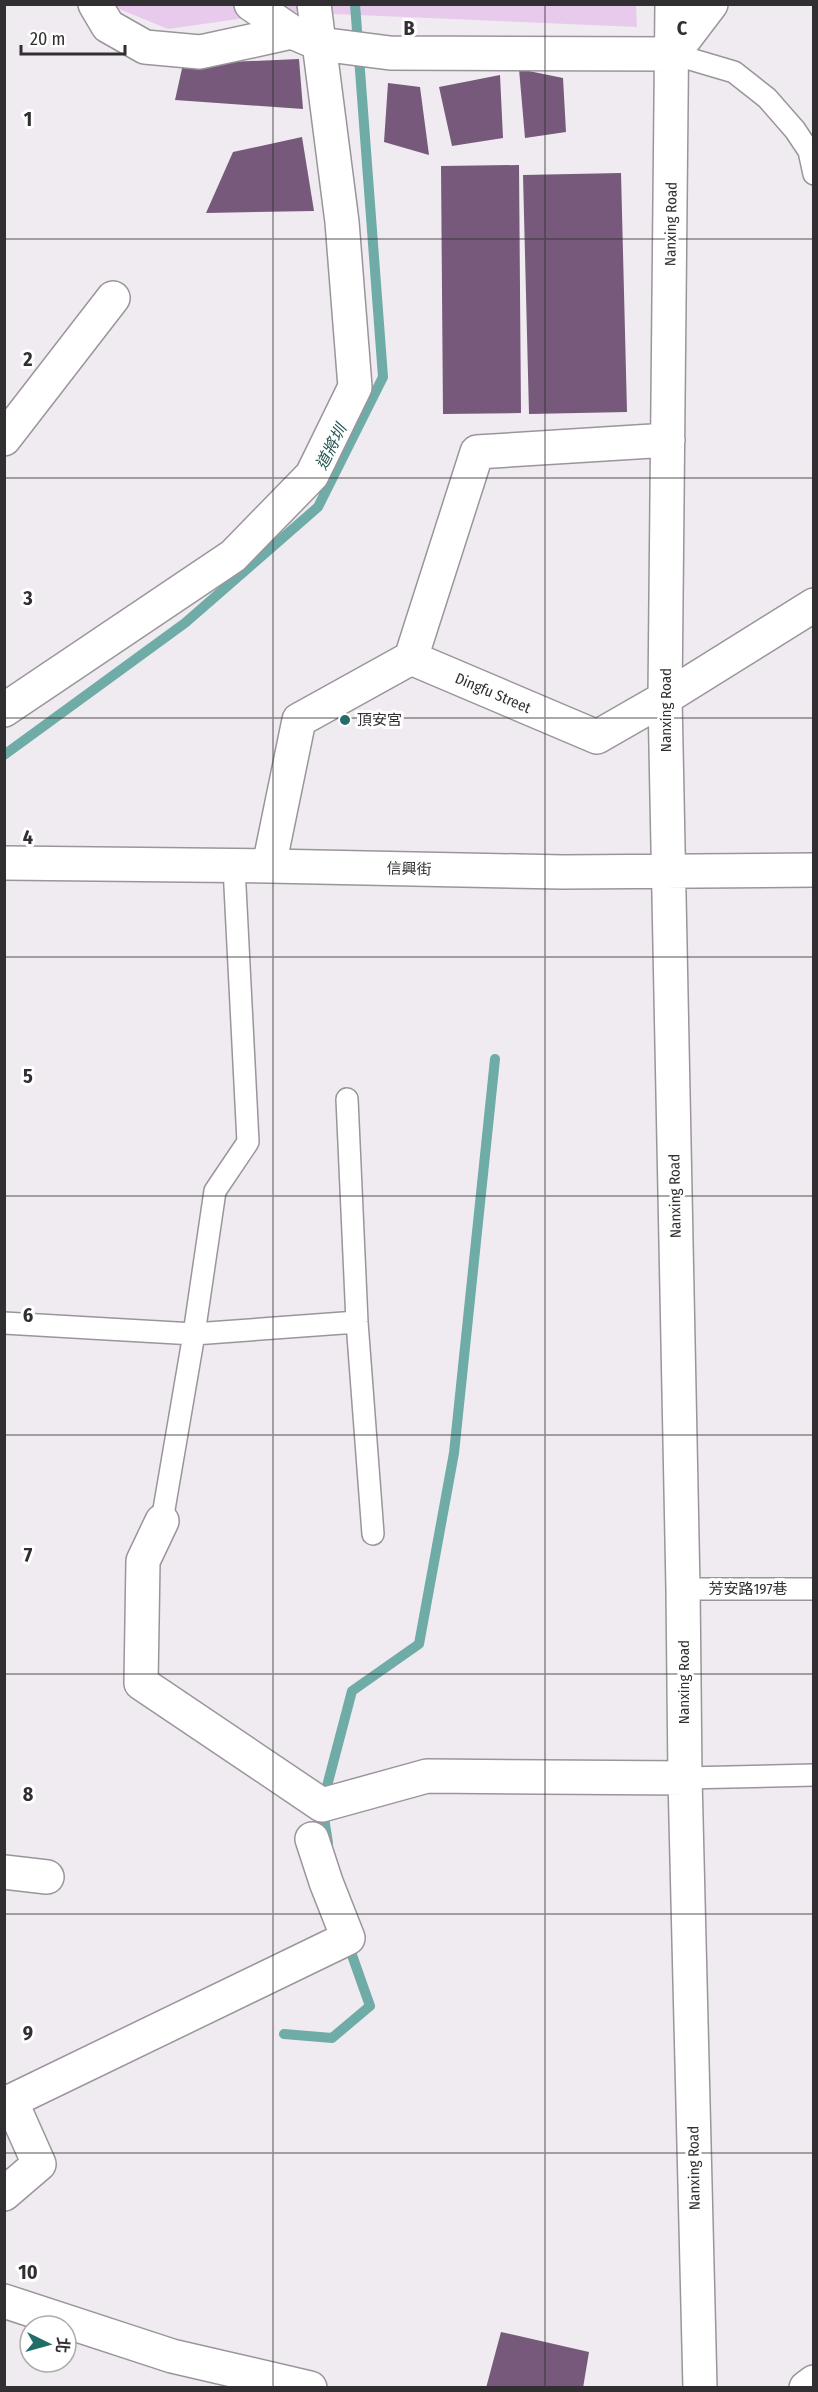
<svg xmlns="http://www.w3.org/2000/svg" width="818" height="2392" viewBox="0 0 818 2392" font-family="'Fira Sans Condensed','Noto Sans TC',sans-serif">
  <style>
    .green { fill: #e8cbec }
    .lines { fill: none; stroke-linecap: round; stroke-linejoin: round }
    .stream { stroke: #6faca7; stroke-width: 10 }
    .building { fill: #76597b }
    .lane-casing { stroke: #9a959b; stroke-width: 24 }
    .street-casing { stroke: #9a959b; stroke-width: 36 }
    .lane { stroke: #fff; stroke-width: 21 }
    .street { stroke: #fff; stroke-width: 33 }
    .grid { fill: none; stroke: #312f31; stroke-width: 1.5; stroke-opacity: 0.55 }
    .poi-dot { fill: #236d69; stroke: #fff; stroke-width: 2 }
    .labels { text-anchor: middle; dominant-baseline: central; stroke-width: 6; stroke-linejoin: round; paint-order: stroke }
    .street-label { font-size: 15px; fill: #312f31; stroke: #fff }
    .poi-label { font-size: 15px; fill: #312f31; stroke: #fff; text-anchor: start }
    .water-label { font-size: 16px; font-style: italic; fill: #225753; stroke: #fff }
    .grid-label { font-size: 20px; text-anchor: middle; font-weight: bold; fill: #312f31; stroke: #fff; stroke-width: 6; stroke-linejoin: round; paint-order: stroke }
  </style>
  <rect width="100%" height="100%" fill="#f0ebf0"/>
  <path class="green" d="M636 4 637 27 287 12 168 29 119 9 116 5Z"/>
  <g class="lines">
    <path class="stream" d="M4 755 185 623 318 507 383 377 355 4
      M328 1843 322 1805 352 1691 419 1644 454 1453 495 1059
      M284 2034 332 2038 370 2006 347 1941"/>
  </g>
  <path class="building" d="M299 59 303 109 175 100 183 64Z
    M519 69 563 78 566 132 525 138Z
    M500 75 503 138 452 146 439 87Z
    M388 83 420 87 429 155 384 142Z
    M302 137 314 211 206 213 233 152Z
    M519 165 521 413 443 414 441 166Z
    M621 173 627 412 529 414 523 175Z
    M501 2332 589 2352 583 2388H486Z"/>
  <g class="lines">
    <g class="lane-casing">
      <path id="lane" d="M673 54 734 72 767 98 795 130 809 151 814 174
        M347 1099 357 1322 373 1534
        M4 1323 194 1334 357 1322
        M162 1521 194 1334 215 1191 248 1142 234 867
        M683 1589H814
        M685 1778 814 1775"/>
    </g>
    <g class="street-casing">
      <path id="street" d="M95 4 108 26 145 47 200 52 292 32
        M251 4 292 32 320 44 390 53 673 54 711 4
        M672 4 665 698 683 1589 685 1778 700 2388
        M4 439 113 298
        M411 658 477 452 668 440
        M4 710 233 556 312 475 355 387 342 222 314 4
        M4 863 269 866 563 872 814 870
        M269 866 299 720 411 658 597 737 665 698 814 605
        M162 1521 143 1561 141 1683 322 1805 427 1776 685 1778
        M4 1872 47 1877
        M4 2194 39 2164 11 2101 348 1938 326 1882 312 1839
        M4 2301 172 2356 310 2388
        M806 2388 814 2382"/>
    </g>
    <use href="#lane" class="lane"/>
    <use href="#street" class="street"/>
  </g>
  <path class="grid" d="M273 4V2388M545 4V2388M4 239H814M4 478H814M4 718H814M4 957H814M4 1196H814M4 1435H814M4 1674H814M4 1914H814M4 2153H814"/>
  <circle class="poi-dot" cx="345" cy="720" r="6"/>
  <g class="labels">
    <g class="street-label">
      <text transform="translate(671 224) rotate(-89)">Nanxing Road</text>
      <text transform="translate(493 693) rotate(23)">Dingfu Street</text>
      <text transform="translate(666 710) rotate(-90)">Nanxing Road</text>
      <text transform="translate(409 869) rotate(1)">信興街</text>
      <text transform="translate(675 1196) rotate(-91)">Nanxing Road</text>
      <text x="748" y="1589">芳安路197巷</text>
      <text transform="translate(684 1682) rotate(-90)">Nanxing Road</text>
      <text transform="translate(694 2168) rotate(-91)">Nanxing Road</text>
    </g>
    <g class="poi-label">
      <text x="357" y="720">頂安宮</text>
    </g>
    <g class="water-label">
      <text transform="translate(331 447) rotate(-63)">道將圳</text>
    </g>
  </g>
  <g class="grid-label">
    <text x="409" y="35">B</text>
    <text x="682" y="35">C</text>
    <text x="28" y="126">1</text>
    <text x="28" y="366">2</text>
    <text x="28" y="605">3</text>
    <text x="28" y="844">4</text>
    <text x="28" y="1083">5</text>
    <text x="28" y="1322">6</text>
    <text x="28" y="1562">7</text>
    <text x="28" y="1801">8</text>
    <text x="28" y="2040">9</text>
    <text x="28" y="2279">10</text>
  </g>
  <rect width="818" height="2392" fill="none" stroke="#312f31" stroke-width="12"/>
  <g transform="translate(48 2344) rotate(95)"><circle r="28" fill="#ffffff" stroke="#adacad" stroke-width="1.5"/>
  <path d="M0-4.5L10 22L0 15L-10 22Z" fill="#236d69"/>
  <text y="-9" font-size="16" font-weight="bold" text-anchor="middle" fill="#312f31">北</text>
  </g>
  <path d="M21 45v9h104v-9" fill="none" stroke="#312f31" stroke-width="3"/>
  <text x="30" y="45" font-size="18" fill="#312f31" stroke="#ffffff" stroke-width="4.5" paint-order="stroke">20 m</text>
</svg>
